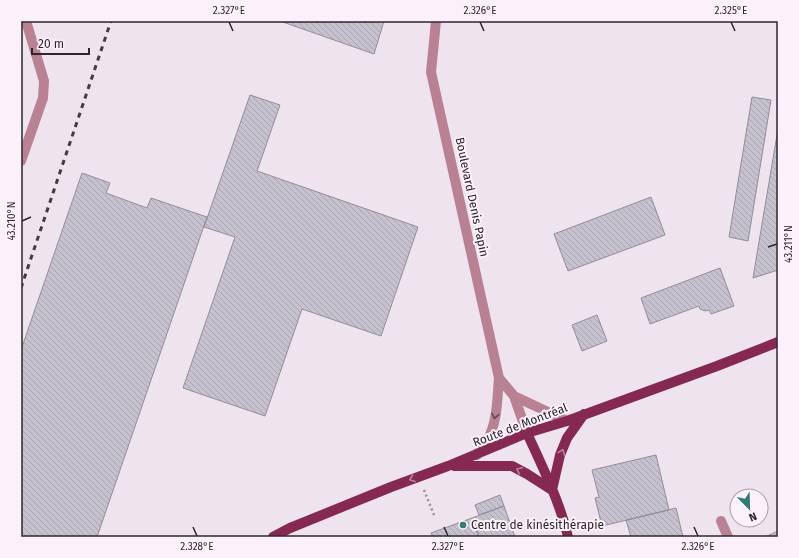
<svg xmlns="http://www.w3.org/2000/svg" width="799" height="558" viewBox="0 0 799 558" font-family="'Fira Sans',sans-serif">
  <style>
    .building { fill: url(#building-back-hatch); stroke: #918d9a }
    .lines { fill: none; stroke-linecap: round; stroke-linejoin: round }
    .path { stroke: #988f97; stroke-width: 2.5; stroke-dasharray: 2 3; stroke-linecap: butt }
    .minor { stroke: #b88294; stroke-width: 10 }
    .major { stroke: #862951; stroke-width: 10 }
    .rail { stroke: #433d42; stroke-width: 3; stroke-dasharray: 5 5; stroke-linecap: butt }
    .oneway { stroke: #5d4750 }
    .oneway2 { stroke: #bb839e }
    .ticks { fill: none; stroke: #2c272b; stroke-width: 1.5 }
    .poi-dot { fill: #327a72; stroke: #fcf0fb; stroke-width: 1.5 }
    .labels { text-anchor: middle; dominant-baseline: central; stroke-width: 4; stroke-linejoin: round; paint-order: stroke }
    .street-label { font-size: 12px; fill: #2c272b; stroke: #fcf0fb }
    .poi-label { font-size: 12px; fill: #2c272b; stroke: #fcf0fb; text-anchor: start }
    .neatline { fill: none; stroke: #2c272b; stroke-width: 1.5 }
    .ticks-label { font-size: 10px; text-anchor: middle; fill: #2c272b }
  </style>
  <defs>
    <pattern id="building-back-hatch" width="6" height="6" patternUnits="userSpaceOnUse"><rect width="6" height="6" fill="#c5c1cf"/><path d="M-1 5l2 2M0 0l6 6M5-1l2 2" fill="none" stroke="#a9a6b2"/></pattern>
  </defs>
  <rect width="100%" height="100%" fill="#efe3ee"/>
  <path class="building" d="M280 21H384L374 54Z
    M250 95 280 105 257 171 418 227 381 336 302 309 265 416 183 388 235 237 204 227Z
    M752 97 771 100 748 241 729 237Z
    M778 129V270L753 278 762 224Z
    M82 173 110 183 106 193 147 208 151 198 207 217 97 537H21V350Z
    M651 197 665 235 568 271 554 234Z
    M720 268 734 306 711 314 709 310 705 311 700 309 699 306 650 324 641 298Z
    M597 315 607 341 582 351 572 325Z
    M656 455 669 510 602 526 595 498 599 497 592 470Z
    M500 495 504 506 479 515 475 505Z
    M504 506 515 537H479L472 518Z
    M676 508 683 537H631L626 520Z
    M472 518 479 537H433L431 533Z
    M778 531V537H765Z"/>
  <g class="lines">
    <path class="path" d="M424 490 434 515"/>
    <path class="minor" d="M436 21 431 72 499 378C497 398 498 420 488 439 485 444 480 449 477 455
      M21 161 43 98 44 81 26 21
      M499 378 514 396 527 433
      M514 396 567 421
      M721 521 728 537"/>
    <path class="major" d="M527 433C542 466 560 502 568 537
      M454 466H512L527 474 552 490
      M552 490 560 455 567 438 584 414
      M273 537 290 528 391 487 448 466 527 433 567 421 717 366 778 342"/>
    <path class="rail" d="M21 288 111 21"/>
  </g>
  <defs><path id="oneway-chevron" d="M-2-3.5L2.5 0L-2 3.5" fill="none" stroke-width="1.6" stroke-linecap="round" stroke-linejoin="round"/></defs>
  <use class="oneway" href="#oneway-chevron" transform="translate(495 416) rotate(101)"/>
  <g class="oneway2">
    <use href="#oneway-chevron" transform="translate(562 452) rotate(-69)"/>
    <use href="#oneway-chevron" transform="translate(519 470) rotate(-155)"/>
    <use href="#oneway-chevron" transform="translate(412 479) rotate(160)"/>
  </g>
  <path class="ticks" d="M229 22 233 31M480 22 484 31M731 22 735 31M22 221 31 217M768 247 777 244M193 527 197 536M444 527 448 536M694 527 698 536"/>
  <circle class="poi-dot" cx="463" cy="525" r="4"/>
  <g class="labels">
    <g class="street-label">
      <text transform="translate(472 197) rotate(78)">Boulevard Denis Papin</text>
      <text transform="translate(520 425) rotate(-21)">Route de Montréal</text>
    </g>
    <g class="poi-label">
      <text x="471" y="525">Centre de kinésithérapie</text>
    </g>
  </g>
  <rect width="799" height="558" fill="none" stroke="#fcf0fb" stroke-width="44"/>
  <g transform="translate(749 508) rotate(157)"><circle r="19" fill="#fcf0fb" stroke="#a9a0a8"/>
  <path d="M0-3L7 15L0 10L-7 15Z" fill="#327a72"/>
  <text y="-6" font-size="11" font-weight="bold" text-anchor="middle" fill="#2c272b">N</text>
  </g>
  <path d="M32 48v6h57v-6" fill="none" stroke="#2c272b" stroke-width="2"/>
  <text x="38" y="48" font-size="12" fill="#2c272b" stroke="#fcf0fb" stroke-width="3" paint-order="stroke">20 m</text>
  <rect x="22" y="22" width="755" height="514" class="neatline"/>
  <g class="ticks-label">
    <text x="229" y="14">2.327°E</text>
    <text x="480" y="14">2.326°E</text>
    <text x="731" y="14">2.325°E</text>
    <text transform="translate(11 221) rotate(-90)" y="4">43.210°N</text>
    <text transform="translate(788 244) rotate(-90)" y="4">43.211°N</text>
    <text x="197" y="550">2.328°E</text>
    <text x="448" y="550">2.327°E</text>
    <text x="698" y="550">2.326°E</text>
  </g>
</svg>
